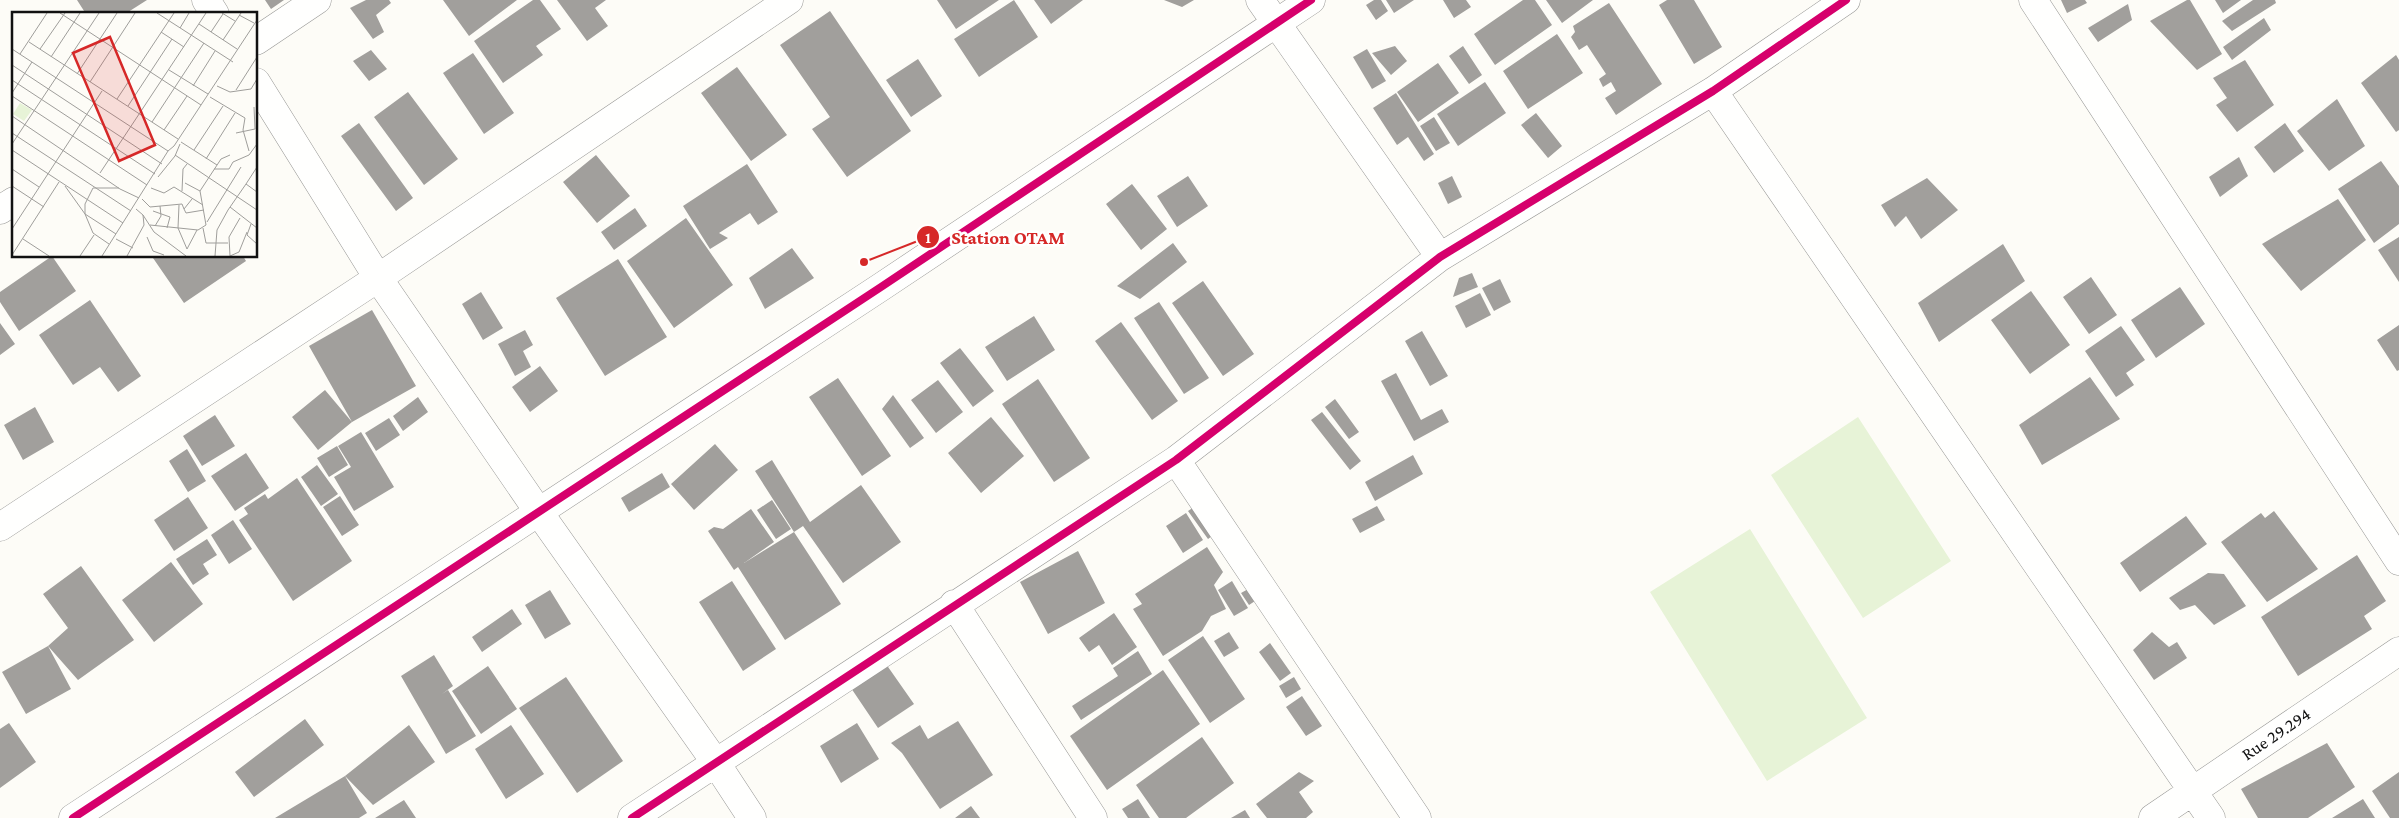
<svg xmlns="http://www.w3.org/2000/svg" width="2399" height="818" viewBox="0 0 2399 818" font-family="'Crimson Pro',serif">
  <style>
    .green { fill: #e7f3d7 }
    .building { fill: #a19f9c }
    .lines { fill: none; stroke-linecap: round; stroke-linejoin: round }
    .minor-casing { stroke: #979795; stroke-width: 29 }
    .minor { stroke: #fffffe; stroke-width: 28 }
    .cycleway-casing { stroke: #fff; stroke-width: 11 }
    .cycleway { stroke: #d6006c; stroke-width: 8 }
    .labels { text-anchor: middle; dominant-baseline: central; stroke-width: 5; stroke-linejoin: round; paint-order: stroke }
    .street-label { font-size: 18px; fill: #111; stroke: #fff }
    .inset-road { fill: none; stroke: #9f9e9b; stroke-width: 1 }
    .view { fill: #d62828; fill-opacity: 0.15; stroke: #d62828; stroke-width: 2.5 }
    .inset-edge { fill: none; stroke: #111; stroke-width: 2.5 }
    .leader { fill: none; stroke: #d62828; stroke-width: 2 }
    .callout-dot { fill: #d62828; stroke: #fff; stroke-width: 2 }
    .mark-label { font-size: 15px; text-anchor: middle; font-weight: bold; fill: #fff }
    .callout-label { font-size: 19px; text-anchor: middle; font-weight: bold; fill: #d62828; stroke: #fff; stroke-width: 5; stroke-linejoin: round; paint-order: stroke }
  </style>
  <rect width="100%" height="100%" fill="#fdfcf7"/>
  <path class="green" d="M1858 417 1951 561 1863 618 1771 475Z
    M1750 529 1867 718 1767 781 1650 592Z"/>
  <path class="building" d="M77 0H147L125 14H86Z
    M265 0H284L271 9Z
    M366 0H389L391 3 376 15 384 32 373 39 350 8Z
    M443 0H517L469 36Z
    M533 0H540L561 29 536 46 543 55 503 83 474 41Z
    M557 0H606L595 8 608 26 587 41Z
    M937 0H999L956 29Z
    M1014 0 1038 37 979 77 954 39Z
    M1034 0H1083L1051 24Z
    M1164 0H1194L1182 7Z
    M1374 0H1381L1388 11 1376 20 1366 5Z
    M1386 0H1414L1394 13Z
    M1443 0H1466L1471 7 1454 18Z
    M1523 0H1535L1552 25 1495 65 1474 34Z
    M1546 0H1593L1562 23Z
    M1667 0H1694L1722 47 1694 64 1659 5Z
    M2061 0H2085L2087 3 2067 13Z
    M2187 0H2190L2222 54 2197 70 2150 21Z
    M2215 0H2241L2223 13Z
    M2253 0H2275L2276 3 2232 31 2222 21Z
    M1609 3 1662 84 1616 115 1605 98 1616 91 1611 82 1603 87 1599 79 1606 74 1587 45 1579 50 1571 37 1575 32 1573 26Z
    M2128 4 2132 20 2098 42 2088 28Z
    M830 11 911 131 847 177 812 129 830 117 780 45Z
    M2264 18 2271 30 2232 60 2223 47Z
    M1557 34 1583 73 1528 109 1503 71Z
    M1395 46 1407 61 1391 75 1372 53Z
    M1463 46 1482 75 1469 84 1449 56Z
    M1367 49 1386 81 1372 89 1353 57Z
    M371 50 387 69 369 81 353 61Z
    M473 53 514 113 484 134 443 73Z
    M2396 55 2399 60V130L2396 132 2361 83Z
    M918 59 942 96 911 117 886 80Z
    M2245 60 2274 105 2237 132 2216 105 2227 98 2213 78Z
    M1438 63 1459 93 1418 122 1397 92Z
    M737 67 787 135 751 161 701 93Z
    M1485 82 1506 113 1458 146 1437 114Z
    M408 92 458 159 424 185 374 117Z
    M1396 93 1434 154 1424 161 1408 137 1397 145 1373 108Z
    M2337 99 2365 146 2329 171 2297 131Z
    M1536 113 1562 146 1548 158 1521 125Z
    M1434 117 1450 143 1436 151 1420 126Z
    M359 123 413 198 396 211 341 136Z
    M2285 123 2304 151 2274 173 2254 147Z
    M596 155 630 196 597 223 563 182Z
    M2239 157 2248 176 2220 197 2209 177Z
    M2381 161 2399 186V224L2374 243 2338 189Z
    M747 164 778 212 758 225 750 213 719 233 728 238 710 249 683 206Z
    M1188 176 1208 206 1177 227 1157 196Z
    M1452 176 1462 197 1448 204 1438 183Z
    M1927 178 1958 210 1921 239 1906 216 1895 227 1881 205Z
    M1132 184 1167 229 1141 250 1106 204Z
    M2338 199 2366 240 2301 291 2262 244Z
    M635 208 647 226 614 250 601 232Z
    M686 218 733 285 674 328 627 261Z
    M2399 237V282L2378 250Z
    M1173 243 1187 262 1140 299 1117 286Z
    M2003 244 2025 281 1939 342 1918 303Z
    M792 248 814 278 765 309 749 278Z
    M52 256 76 291 19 331 0 302V292Z
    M155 256H243L246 261 184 303 153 258Z
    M618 259 667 337 605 376 556 298Z
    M1472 273 1478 287 1453 297 1459 278Z
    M2091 277 2117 315 2089 334 2063 297Z
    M1500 279 1511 302 1494 311 1482 288Z
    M1203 281 1254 354 1223 376 1172 303Z
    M2180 287 2205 324 2156 358 2131 320Z
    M2031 291 2070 345 2030 374 1991 320Z
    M481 292 503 328 483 340 462 304Z
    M1480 293 1491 315 1466 328 1455 306Z
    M90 300 141 376 118 392 100 367 73 385 39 335Z
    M1159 302 1209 378 1184 394 1134 318Z
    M372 310 416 386 352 422 309 346Z
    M1034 316 1055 350 1007 381 985 347Z
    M1121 322 1178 401 1152 420 1095 341Z
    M0 323 15 344 0 355Z
    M2399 325V370L2397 371 2377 340Z
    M2121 326 2145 360 2126 373 2134 385 2116 397 2085 351Z
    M525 330 533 345 523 351 531 367 515 376 498 344Z
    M1422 331 1448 376 1430 386 1405 341Z
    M960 348 994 391 973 407 940 363Z
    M540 366 558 391 530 412 512 387Z
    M1396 373 1421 420 1442 409 1449 422 1414 441 1381 381Z
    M2090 377 2120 419 2042 465 2019 425Z
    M838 378 891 456 862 476 809 397Z
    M1038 379 1090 458 1054 482 1002 404Z
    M938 380 963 412 936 433 911 400Z
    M325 390 352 422 318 450 292 417Z
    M893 395 924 438 910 448 882 409Z
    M418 397 428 412 403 431 393 416Z
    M1335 399 1359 432 1349 439 1325 407Z
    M35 407 54 442 23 460 4 425Z
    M1322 412 1361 461 1350 470 1311 420Z
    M215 415 235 446 202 466 183 436Z
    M991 417 1024 456 981 493 948 453Z
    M389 418 400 435 376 451 365 433Z
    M361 432 394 487 354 511 334 477 351 467 338 446Z
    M715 444 738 470 694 510 671 484Z
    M337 446 348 465 329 477 317 458Z
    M187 449 206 481 188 492 169 461Z
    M246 453 269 488 235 511 211 476Z
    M1413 455 1423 474 1375 501 1365 482Z
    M772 460 810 522 861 485 901 542 843 583 803 526 794 532 755 471Z
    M317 465 338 494 321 506 301 477Z
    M662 473 670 487 629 512 621 498Z
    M297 478 352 561 293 601 239 520 248 514 244 508 265 494 268 499Z
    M340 496 359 525 342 536 323 507Z
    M188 497 208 528 174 551 154 520Z
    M772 500 791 529 776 539 757 510Z
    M1197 505 1215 534 1208 539 1188 511Z
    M1377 506 1385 520 1360 533 1352 519Z
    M751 509 774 542 744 563 794 532 841 604 785 640 738 567 734 570 708 531 714 527 723 529Z
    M2274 511 2318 569 2267 602 2221 542 2261 513 2265 518Z
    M1186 513 1203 540 1183 553 1166 526Z
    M2186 516 2207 544 2140 592 2120 563Z
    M233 520 252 549 229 564 211 535Z
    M207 539 217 555 203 564 209 574 193 585 176 559Z
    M1207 547 1223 572 1214 585 1226 609 1211 616 1202 631 1163 656 1133 609 1142 604 1135 594Z
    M1078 551 1105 603 1048 634 1020 582Z
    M2357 555 2386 601 2364 616 2372 629 2298 676 2261 617Z
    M171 562 203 604 154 642 122 600Z
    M81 566 134 640 78 680 48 646 71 689 26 714 2 672 48 646 68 628 43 594Z
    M2208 573 2224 574 2246 606 2214 625 2195 605 2180 610 2169 598Z
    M732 581 776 649 743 671 699 602Z
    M1232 581 1248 608 1234 616 1218 590Z
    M1250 588 1258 599 1249 605 1241 593Z
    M550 590 571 624 545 639 525 605Z
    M512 609 522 624 482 652 472 637Z
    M1114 613 1137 647 1112 665 1099 645 1089 652 1079 638Z
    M1229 632 1239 648 1224 657 1214 641Z
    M2152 632 2169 647 2177 642 2187 658 2154 680 2133 650Z
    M1203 636 1245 699 1210 723 1168 660Z
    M1270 643 1291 673 1280 681 1259 652Z
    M1138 651 1152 674 1081 720 1072 706 1118 676 1113 668Z
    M434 655 453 686 442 694 448 690 476 736 446 754 401 676Z
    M886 664 914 704 878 728 851 688Z
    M488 666 517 709 481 734 452 691Z
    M1163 670 1200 724 1107 790 1070 736Z
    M566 677 623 761 577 793 519 708Z
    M1294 677 1301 689 1286 698 1279 686Z
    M1302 696 1322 726 1306 736 1286 707Z
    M305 719 324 745 254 797 235 772Z
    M958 721 993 775 940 809 902 753 891 743 920 725 928 739Z
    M9 723 36 762 0 788V729Z
    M857 723 879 759 841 783 820 746Z
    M409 725 435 762 373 805 345 776Z
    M511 725 544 774 506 799 475 749Z
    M1202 737 1234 783 1186 818H1159L1136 785Z
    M2327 743 2355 787 2308 818H2258L2241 789Z
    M1299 772 1314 781 1299 792 1313 812 1306 818H1267L1256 804Z
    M2399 772V818H2390L2372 791Z
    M345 776 367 813 359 818H275Z
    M1138 799 1150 818H1128L1122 809Z
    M2363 799 2375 818H2332Z
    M404 800 416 818H375Z
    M971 806 980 818H955Z
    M1245 810 1250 818H1231Z"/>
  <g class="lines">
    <g class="minor-casing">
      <path id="minor" d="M206 0 215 14
        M1260 0 1440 257
        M2033 0 2399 561
        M256 41 317 0
        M256 82 378 278 538 511 716 763 752 818
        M1713 91 2211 818
        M0 210 14 201
        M1176 460 1417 818
        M0 527 378 278 789 0
        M954 604 1093 818
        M73 818 881 287 1311 0
        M632 818 1176 460 1440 257 1713 91 1846 0
        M2153 818 2399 651"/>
    </g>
    <use href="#minor" class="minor"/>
    <g class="cycleway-casing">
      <path id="cycleway" d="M73 818 881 287 1311 0
        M632 818 1176 460 1440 257 1713 91 1846 0"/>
    </g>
    <use href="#cycleway" class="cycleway"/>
  </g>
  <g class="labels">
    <g class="street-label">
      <text transform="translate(2276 734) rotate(-34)">Rue 29.294</text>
    </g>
  </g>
  <g transform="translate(12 12)">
    <rect width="245" height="245" fill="#fdfcf7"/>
    <path d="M8 91 20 98 12 109 1 102Z" fill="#e7f3d7"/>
    <path class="inset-road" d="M48 1 189 93M145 1 221 50M210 1 223 9M227 3 242 11M187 12 225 37M168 16 177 1M149 20 172 35M199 20 211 2M211 28 229 1M17 30 166 127M0 37 156 139M28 37 53 1M8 42 35 1M39 45 68 1M0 53 150 152M157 58 196 82M65 62 105 1M0 68 143 162M78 70 123 1M181 74 203 39M205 74 218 80 239 77 245 67M224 78 245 45M0 81 20 50M0 84 135 173M198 85 233 106 231 118 237 139M105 87 162 1M116 94 160 27M242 95 243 117M0 104 108 177 127 186M140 110 192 31M152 118 175 84M0 121 119 199M224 121 243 117M169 130 205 153M0 132 87 1M0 138 111 211M182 138 211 94M163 143 245 198M194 147 223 101M0 157 27 175M202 157H217L221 150 237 143 245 132M88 161 194 1M146 165 163 144 168 132M234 172 245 155M0 174 32 195M53 174 73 202 104 222M139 176 152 181 162 175 191 193M170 179 171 157 175 152M188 179 209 147 218 143M130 187 138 195 170 192 172 197 180 187M167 193 166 216 175 237 185 218M218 195 245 216M172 197 174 201 192 198M141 199 158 205 155 216M131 203 142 220 174 244M195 210 229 155M239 212 235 223 245 232M138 213 186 218 194 213 188 179 173 171M143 214 149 204 148 194M191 216 194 231M0 217 90 79M135 225 141 239 152 243M11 227 37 244M104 227 121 236M194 231H216M97 232 81 221 73 202V192L81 176H107M0 243 47 170M68 244 82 223M90 244 156 139 162 134 245 8M115 244 132 213 131 203 124 197M203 244 205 218 216 198 234 172 245 180M218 244 217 225 228 206M218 244 227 240 235 220"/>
    <path class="view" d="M98 25 143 133 107 149 61 41Z"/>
    <rect width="245" height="245" class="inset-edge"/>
  </g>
  <path class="leader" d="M864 262L928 237"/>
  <g class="callout-dot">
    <circle cx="864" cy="262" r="5"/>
    <circle cx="928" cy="237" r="12"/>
  </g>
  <g class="mark-label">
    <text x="928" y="243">1</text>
  </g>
  <g class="callout-label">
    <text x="1008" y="244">Station OTAM</text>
  </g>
</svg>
